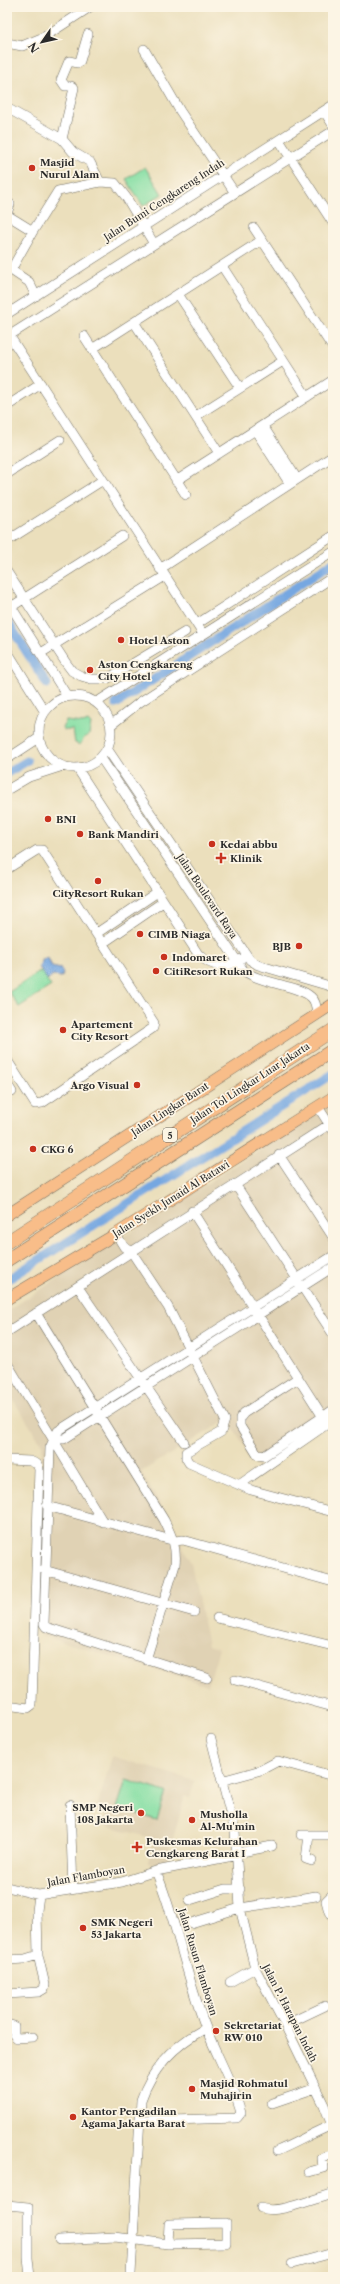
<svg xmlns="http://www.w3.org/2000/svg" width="340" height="2284" viewBox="0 0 340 2284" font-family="'Libre Caslon Text',serif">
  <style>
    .built { fill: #e0d2b4 }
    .green { fill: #86dfa4; stroke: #588568 }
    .water { fill: #76a7e1; stroke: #506986 }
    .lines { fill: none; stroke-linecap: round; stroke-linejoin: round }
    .canal { stroke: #76a7e1; stroke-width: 9 }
    .minor-casing { stroke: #6e6a5e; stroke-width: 10 }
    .major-casing { stroke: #6e6a5e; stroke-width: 12 }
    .highway-casing { stroke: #6e6a5e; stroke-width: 14 }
    .minor { stroke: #fff; stroke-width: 9 }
    .major { stroke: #f8bd89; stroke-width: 11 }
    .highway { stroke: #f8bd89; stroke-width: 13 }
    .poi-dot { fill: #c8321e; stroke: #fcf5e5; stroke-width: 1.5 }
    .labels { text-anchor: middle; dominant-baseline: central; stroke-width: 3.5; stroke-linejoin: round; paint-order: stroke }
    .shield { fill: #fcf5e5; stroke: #6a6863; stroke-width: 1 }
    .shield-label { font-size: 9px; font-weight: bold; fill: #2b2b2b }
    .poi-label { font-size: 10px; font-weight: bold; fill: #2b2b2b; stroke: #fcf5e5; text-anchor: start }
    .street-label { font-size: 10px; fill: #2b2b2b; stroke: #fcf5e5 }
  </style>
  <rect width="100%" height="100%" fill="#fcf5e5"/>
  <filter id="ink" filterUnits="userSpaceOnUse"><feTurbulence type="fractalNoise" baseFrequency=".025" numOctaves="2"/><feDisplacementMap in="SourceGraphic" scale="8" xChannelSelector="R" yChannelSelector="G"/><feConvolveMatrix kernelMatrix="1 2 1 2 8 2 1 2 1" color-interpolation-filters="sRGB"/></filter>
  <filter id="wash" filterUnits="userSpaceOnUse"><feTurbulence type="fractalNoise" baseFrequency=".012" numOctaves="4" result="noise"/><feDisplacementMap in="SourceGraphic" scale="16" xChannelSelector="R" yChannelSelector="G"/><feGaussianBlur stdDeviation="0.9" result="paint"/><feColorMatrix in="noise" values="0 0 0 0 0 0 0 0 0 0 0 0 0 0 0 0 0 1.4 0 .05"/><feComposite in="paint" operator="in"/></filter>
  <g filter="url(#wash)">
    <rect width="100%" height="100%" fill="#ebdfbc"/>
    <path class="built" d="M333 1103V1414L257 1467 228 1419 141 1472 172 1524 191 1563 208 1645 219 1649 208 1685 40 1635 42 1445 7 1390V1311Z
      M112 1756 195 1781 190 1798 185 1796 165 1867 148 1862 154 1839 102 1824 105 1814 96 1811Z"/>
    <path class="green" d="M145 167 162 194 143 206 126 179Z
      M66 721 83 723 88 721 91 724 89 735 84 738 80 745 75 743 73 730H65L62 728Z
      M41 971 51 986 19 1007 9 992Z
      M126 1780 166 1792 157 1820 117 1808Z"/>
    <path class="water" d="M48 958 52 967 61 969 63 973 62 977 53 976 47 980 39 967 43 959Z"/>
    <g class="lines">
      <path class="canal" d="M7 621 47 684
        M116 704 333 563
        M7 773 27 761
        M7 1280 333 1074"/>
    </g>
  </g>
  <g filter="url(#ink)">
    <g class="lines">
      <g class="minor-casing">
        <path id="minor" d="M7 43 22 46 44 37 90 7
          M144 49 180 111 235 193
          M7 108 62 139 73 152 90 162 100 182
          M324 111 333 125
          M62 139 74 88 71 86H65L61 80 69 61 78 63 80 61 88 34
          M279 140 333 223
          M7 202 10 204 7 214
          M7 215 33 231 58 191 100 182 115 183 126 197 154 244
          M254 228 333 348
          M33 231 11 270 29 282 36 296
          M222 266 307 397
          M178 294 240 388
          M7 314 333 105
          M134 322 219 453
          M7 332 203 634
          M84 336 186 495
          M7 337 333 131
          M92 349 262 240
          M7 406 41 384
          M196 416 283 361
          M263 426 297 479
          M255 430 290 484
          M7 474 60 440
          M176 481 333 380
          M7 541 103 480
          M160 569 333 456
          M7 572 66 663 72 671 81 676 91 679H107L185 632
          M7 600 67 696
          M11 607 122 536
          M197 624 333 536
          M7 651 45 712
          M41 653 165 576
          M39 732a36 36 0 1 1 72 0a36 36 0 1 1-72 0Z
          M97 702 333 552
          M111 725 140 702 333 577
          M108 750 250 960 258 965 333 987
          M101 758 243 970C261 984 298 985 311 997 316 1001 316 1007 317 1014
          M7 759 39 738
          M77 768 198 954C211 967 225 970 241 959
          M7 790 29 777 63 766
          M7 869 37 850H42L154 1023 153 1028 42 1103 35 1104 7 1060
          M97 933 156 893
          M103 943 163 902
          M7 1084 12 1092
          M318 1107 333 1130
          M279 1155 333 1237
          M235 1184 333 1334
          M192 1211 323 1417
          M116 1234 124 1247 131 1251 168 1307 225 1420 221 1432 186 1452V1458L189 1463 251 1490 333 1512
          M78 1287 184 1442
          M36 1313 164 1520C172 1536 177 1547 175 1565L146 1660
          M7 1332 333 1122
          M7 1363 103 1522
          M298 1378 244 1413 240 1418V1426L258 1455 264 1456 333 1410
          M54 1439H64L333 1267
          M7 1460 30 1461 37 1464 39 1469 32 1705 28 1708 7 1705
          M239 1485 333 1420
          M47 1506 175 1541 183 1540 333 1582
          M44 1570 194 1612
          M217 1618 333 1646
          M207 1678 46 1627 44 1624 50 1448 58 1431 333 1256
          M235 1680 333 1707
          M211 1739 235 1831 240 1908 255 1968 285 2025 324 2105 333 2128
          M221 1781 261 1770 278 1761 333 1776
          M70 1805 73 1889
          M301 1835H329L333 1832
          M309 1835 306 1859 312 1861
          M237 1853 272 1846
          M7 1887 39 1895 50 1893 122 1882 156 1871 238 1855
          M333 1894 326 1901 329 1912 333 1915
          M190 1900 225 1889H240
          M191 1923 240 1908 316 1896
          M7 1960 25 1959 38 1955
          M230 1982 255 1968
          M7 1994 39 1992 44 1989 45 1985 38 1955 37 1911 39 1895
          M7 2024 14 2026V2035L17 2038 33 2037
          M285 2025 325 2006
          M272 2103 316 2088
          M139 2121 237 2118 241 2113C233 2083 217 2057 206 2028 186 1977 177 1922 156 1871
          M277 2151C296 2143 312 2133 332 2125
          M309 2172 323 2168 322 2158 333 2154
          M7 2205 28 2207V2258L30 2277
          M261 2208C278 2215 314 2198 333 2194
          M59 2240 115 2237 168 2244 226 2243V2223L169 2224 168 2244
          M292 2264 333 2253
          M131 2274 141 2100C152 2068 176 2044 206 2028"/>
      </g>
      <g class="major-casing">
        <path id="major" d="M7 1215 333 1004
          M7 1299 116 1234 333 1097"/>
      </g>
      <g class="highway-casing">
        <path id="highway" d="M7 1242 333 1030
          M7 1260 333 1050"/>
      </g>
      <use href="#minor" class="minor"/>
      <use href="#major" class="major"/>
      <use href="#highway" class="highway"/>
    </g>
  </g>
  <g class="poi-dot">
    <circle cx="32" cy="168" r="4"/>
    <circle cx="121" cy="640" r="4"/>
    <circle cx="90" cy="670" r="4"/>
    <circle cx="48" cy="819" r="4"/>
    <circle cx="80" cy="834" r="4"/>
    <circle cx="212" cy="844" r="4"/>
    <path d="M219 852h4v4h4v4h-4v4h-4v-4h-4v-4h4z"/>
    <circle cx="98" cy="881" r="4"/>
    <circle cx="140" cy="934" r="4"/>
    <circle cx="299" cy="946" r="4"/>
    <circle cx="164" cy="957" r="4"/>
    <circle cx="156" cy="971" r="4"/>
    <circle cx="63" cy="1030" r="4"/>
    <circle cx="137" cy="1085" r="4"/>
    <circle cx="33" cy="1149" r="4"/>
    <circle cx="141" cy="1813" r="4"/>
    <circle cx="192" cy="1820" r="4"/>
    <path d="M135 1841h4v4h4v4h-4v4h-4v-4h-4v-4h4z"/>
    <circle cx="83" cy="1928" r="4"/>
    <circle cx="216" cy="2031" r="4"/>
    <circle cx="192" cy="2089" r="4"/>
    <circle cx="73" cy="2117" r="4"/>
  </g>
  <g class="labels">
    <rect class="shield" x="163" y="1128" width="14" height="14" rx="3"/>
    <g class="shield-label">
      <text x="170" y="1135">5</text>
    </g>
    <g class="poi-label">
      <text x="40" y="162">Masjid<tspan x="40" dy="12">Nurul Alam</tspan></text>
      <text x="129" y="640">Hotel Aston</text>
      <text x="98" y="664">Aston Cengkareng<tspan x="98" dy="12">City Hotel</tspan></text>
      <text x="56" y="819">BNI</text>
      <text x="88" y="834">Bank Mandiri</text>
      <text x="220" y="844">Kedai abbu</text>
      <text x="230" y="858">Klinik</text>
      <text x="98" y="893" text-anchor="middle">CityResort Rukan</text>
      <text x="148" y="934">CIMB Niaga</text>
      <text x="291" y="946" text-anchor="end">BJB</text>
      <text x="172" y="957">Indomaret</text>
      <text x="164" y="971">CitiResort Rukan</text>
      <text x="71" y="1024">Apartement<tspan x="71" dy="12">City Resort</tspan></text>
      <text x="129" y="1085" text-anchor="end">Argo Visual</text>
      <text x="41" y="1149">CKG 6</text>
      <text x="133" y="1807" text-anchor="end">SMP Negeri<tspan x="133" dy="12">108 Jakarta</tspan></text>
      <text x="200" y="1814">Musholla<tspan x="200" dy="12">Al-Mu'min</tspan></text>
      <text x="146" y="1841">Puskesmas Kelurahan<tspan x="146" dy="12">Cengkareng Barat I</tspan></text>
      <text x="91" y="1922">SMK Negeri<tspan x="91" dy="12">53 Jakarta</tspan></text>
      <text x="224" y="2025">Sekretariat<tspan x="224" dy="12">RW 010</tspan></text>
      <text x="200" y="2083">Masjid Rohmatul<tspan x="200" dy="12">Muhajirin</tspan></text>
      <text x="81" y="2111">Kantor Pengadilan<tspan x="81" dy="12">Agama Jakarta Barat</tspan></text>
    </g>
    <g class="street-label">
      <text transform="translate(164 200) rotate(-33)">Jalan Bumi Cengkareng Indah</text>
      <text transform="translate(207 896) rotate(56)">Jalan Boulevard Raya</text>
      <text transform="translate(250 1083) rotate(-33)">Jalan Tol Lingkar Luar Jakarta</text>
      <text transform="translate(170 1109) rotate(-33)">Jalan Lingkar Barat</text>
      <text transform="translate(171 1199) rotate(-32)">Jalan Syekh Junaid Al Batawi</text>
      <text transform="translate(86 1876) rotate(-10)">Jalan Flamboyan</text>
      <text transform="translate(198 1962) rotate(73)">Jalan Rusun Flamboyan</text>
      <text transform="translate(290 2013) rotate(63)">Jalan P. Harapan Indah</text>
    </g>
  </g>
  <rect width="340" height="2284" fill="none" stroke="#fcf5e5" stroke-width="24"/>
  <g transform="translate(42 42) rotate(236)" stroke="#fcf5e5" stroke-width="3" paint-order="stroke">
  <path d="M0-3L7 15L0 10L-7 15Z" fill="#2b2b2b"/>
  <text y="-6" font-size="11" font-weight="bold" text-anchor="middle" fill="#2b2b2b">N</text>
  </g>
</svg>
